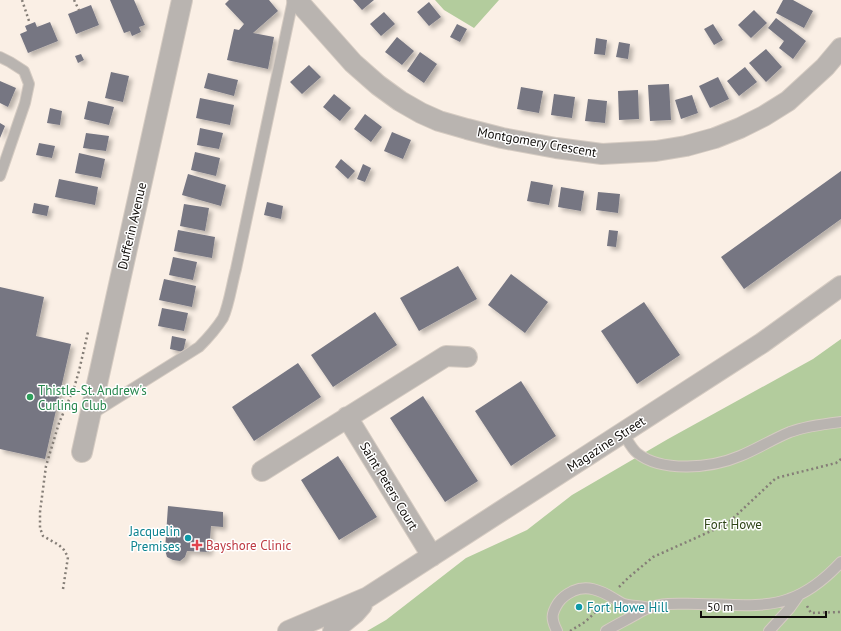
<svg xmlns="http://www.w3.org/2000/svg" width="841" height="631" viewBox="0 0 841 631" font-family="'PT Sans',sans-serif">
  <style>
    .green { fill: #b3cc9d }
    .building { fill: #767682; filter: url(#shadow) }
    .lines { fill: none; stroke-linecap: round; stroke-linejoin: round }
    .service-casing { stroke: #d5cbc2; stroke-width: 12 }
    .minor-casing { stroke: #d5cbc2; stroke-width: 22 }
    .path { stroke: #857e77; stroke-width: 2.5; stroke-dasharray: 2 3; stroke-linecap: butt }
    .service { stroke: #b9b4b0; stroke-width: 10 }
    .minor { stroke: #b9b4b0; stroke-width: 20 }
    .leisure-dot { fill: #2e9e5b; stroke: #fff; stroke-width: 1.5 }
    .culture-dot { fill: #0f9aa8; stroke: #fff; stroke-width: 1.5 }
    .health-dot { fill: #e0444e; stroke: #fff; stroke-width: 1.5 }
    .labels { text-anchor: middle; dominant-baseline: central; stroke-width: 3; stroke-linejoin: round; paint-order: stroke }
    .street-label { font-size: 13px; fill: #100d0a; stroke: #fff }
    .leisure-label { font-size: 13px; fill: #27864d; stroke: #fff; text-anchor: start }
    .park-label { font-size: 13px; fill: #2f4517; stroke: #fff }
    .culture-label { font-size: 13px; fill: #0d838f; stroke: #fff; text-anchor: end }
    .health-label { font-size: 13px; fill: #be3a42; stroke: #fff; text-anchor: start }
  </style>
  <defs>
    <filter id="shadow"><feDropShadow dx="3.5" dy="3.5" stdDeviation="2" flood-color="#0004"/></filter>
  </defs>
  <rect width="100%" height="100%" fill="#faefe5"/>
  <path class="green" d="M435 0H499L474 28 444 10Z
    M841 339V631H367L386 620 466 558 527 530 572 495 668 439 813 359Z"/>
  <path class="building" d="M110 0H134L145 25 139 27 141 32 132 36 130 31 124 33Z
    M229 0H269L278 11 253 33 274 37 268 69 227 60 234 29 239 30 244 24 225 4Z
    M353 0H374L362 10Z
    M783 0H793L813 11 804 28 776 13Z
    M429 2 441 17 429 26 417 12Z
    M91 5 99 25 76 34 68 14Z
    M754 10 767 23 751 38 738 25Z
    M384 12 395 24 381 36 370 24Z
    M776 18 806 41 793 59 779 48 784 41 768 28Z
    M35 22 37 27 50 22 58 41 28 53 20 34 27 31 25 26Z
    M457 24 467 29 460 42 450 37Z
    M713 24 723 40 714 45 704 29Z
    M397 37 414 51 402 65 385 52Z
    M596 38 607 40 605 55 594 54Z
    M619 42 630 44 628 59 616 57Z
    M766 49 782 67 766 82 749 63Z
    M420 52 437 64 424 83 407 71Z
    M81 54 84 60 78 63 75 56Z
    M309 65 321 77 302 94 290 82Z
    M745 67 757 82 739 96 727 81Z
    M111 72 129 76 123 102 105 98Z
    M208 73 238 80 234 96 204 88Z
    M718 77 729 99 710 108 699 86Z
    M0 81 16 88 8 107 0 103Z
    M669 84 671 120 650 121 648 85Z
    M521 87 543 91 539 113 517 109Z
    M638 90 639 119 619 120 618 91Z
    M334 94 351 108 340 121 323 107Z
    M554 94 575 97 572 118 551 115Z
    M692 95 698 113 681 119 675 100Z
    M200 98 234 105 230 125 196 118Z
    M588 99 607 101 605 123 585 121Z
    M88 101 114 107 109 125 84 119Z
    M50 108 62 111 60 125 47 123Z
    M365 114 382 127 371 142 354 129Z
    M0 123 5 126 0 138Z
    M200 128 223 133 219 149 197 145Z
    M392 132 411 140 403 159 384 151Z
    M86 133 109 136 106 151 83 148Z
    M39 143 55 146 52 158 36 155Z
    M195 152 220 158 216 176 191 170Z
    M79 153 105 159 101 178 75 173Z
    M341 159 355 171 348 179 335 167Z
    M363 164 371 168 365 182 357 179Z
    M841 171V219L744 289 721 257Z
    M188 174 226 185 221 206 182 195Z
    M59 179 98 187 95 205 55 197Z
    M531 181 553 185 549 205 527 201Z
    M561 187 584 191 581 211 558 207Z
    M598 192 620 194 618 213 596 210Z
    M267 202 283 206 281 219 264 215Z
    M34 203 49 206 47 216 32 213Z
    M184 204 209 208 205 231 180 226Z
    M178 230 215 237 212 258 174 251Z
    M609 230 618 231 616 247 607 246Z
    M173 257 197 262 193 280 169 275Z
    M458 266 477 299 419 331 400 298Z
    M511 274 548 302 525 333 488 305Z
    M164 279 196 286 192 307 159 300Z
    M0 287 44 297 36 336 71 344 45 459 0 449Z
    M644 302 680 355 637 384 601 331Z
    M162 308 188 313 184 331 158 326Z
    M375 312 397 345 333 387 311 355Z
    M172 336 186 339 183 352 170 349Z
    M298 363 321 397 254 441 232 407Z
    M521 381 556 436 511 466 475 411Z
    M423 396 478 481 445 502 390 418Z
    M338 456 377 517 339 540 301 480Z
    M168 506 223 512V527L211 526 209 552 187 551 185 557 180 561 173 560 167 557 165 550Z"/>
  <g class="lines">
    <g class="service-casing">
      <path id="service" d="M0 57 10 62 24 71 29 84 25 103 0 176
        M92 414 199 347C208 338 216 329 223 318 229 305 232 283 236 269L293 0
        M623 433C627 439 631 448 637 453 662 473 712 468 740 456 757 449 773 439 790 432 806 426 824 424 841 422
        M557 631C551 619 551 614 558 603 562 597 567 594 573 591 587 585 600 590 613 598 617 600 620 603 624 604 632 606 641 606 649 608
        M606 631C616 625 626 620 635 615 640 612 644 609 649 608 664 602 682 604 698 604 726 604 763 609 789 599 809 592 827 577 841 562
        M769 631 789 609 799 595"/>
    </g>
    <g class="minor-casing">
      <path id="minor" d="M297 0 353 63 378 85 400 101 421 113 439 121 467 129 502 138 556 148 602 154 656 151 686 146 715 138 740 128 764 116 788 101 825 67 841 48
        M347 417 432 556
        M82 452 182 0
        M262 471 446 356 467 357
        M288 631 368 597 762 343 841 286
        M333 631 355 613 362 605"/>
    </g>
    <path class="path" d="M22 0 29 21
      M74 0 79 10
      M619 587 628 578 653 557 727 524 776 478 836 463 841 459
      M63 589 68 557 64 550 59 545 43 536 40 528V512L46 466 59 423 74 388 79 371 88 332
      M807 606 811 613 841 612
      M570 631 585 622 602 606"/>
    <use href="#service" class="service"/>
    <use href="#minor" class="minor"/>
  </g>
  <circle class="leisure-dot" cx="30" cy="397" r="4"/>
  <g class="culture-dot">
    <circle cx="188" cy="538" r="4"/>
    <circle cx="579" cy="607" r="4"/>
  </g>
  <path class="health-dot" d="M195 539h4v4h4v4h-4v4h-4v-4h-4v-4h4z"/>
  <g class="labels">
    <g class="street-label">
      <text transform="translate(537 142) rotate(10)">Montgomery Crescent</text>
      <text transform="translate(132 226) rotate(-77)">Dufferin Avenue</text>
      <text transform="translate(606 444) rotate(-33)">Magazine Street</text>
      <text transform="translate(389 486) rotate(59)">Saint Peters Court</text>
    </g>
    <g class="leisure-label">
      <text x="38" y="390">Thistle-St. Andrew's<tspan x="38" dy="15">Curling Club</tspan></text>
    </g>
    <g class="park-label">
      <text x="733" y="524">Fort Howe</text>
    </g>
    <g class="culture-label">
      <text x="180" y="531">Jacquelin<tspan x="180" dy="15">Premises</tspan></text>
      <text x="587" y="607" text-anchor="start">Fort Howe Hill</text>
    </g>
    <g class="health-label">
      <text x="206" y="545">Bayshore Clinic</text>
    </g>
  </g>
  <path d="M701 611v6h125v-6" fill="none" stroke="#100d0a" stroke-width="2"/>
  <text x="707" y="611" font-size="12" fill="#100d0a" stroke="#ffffff" stroke-width="3" paint-order="stroke">50 m</text>
</svg>
